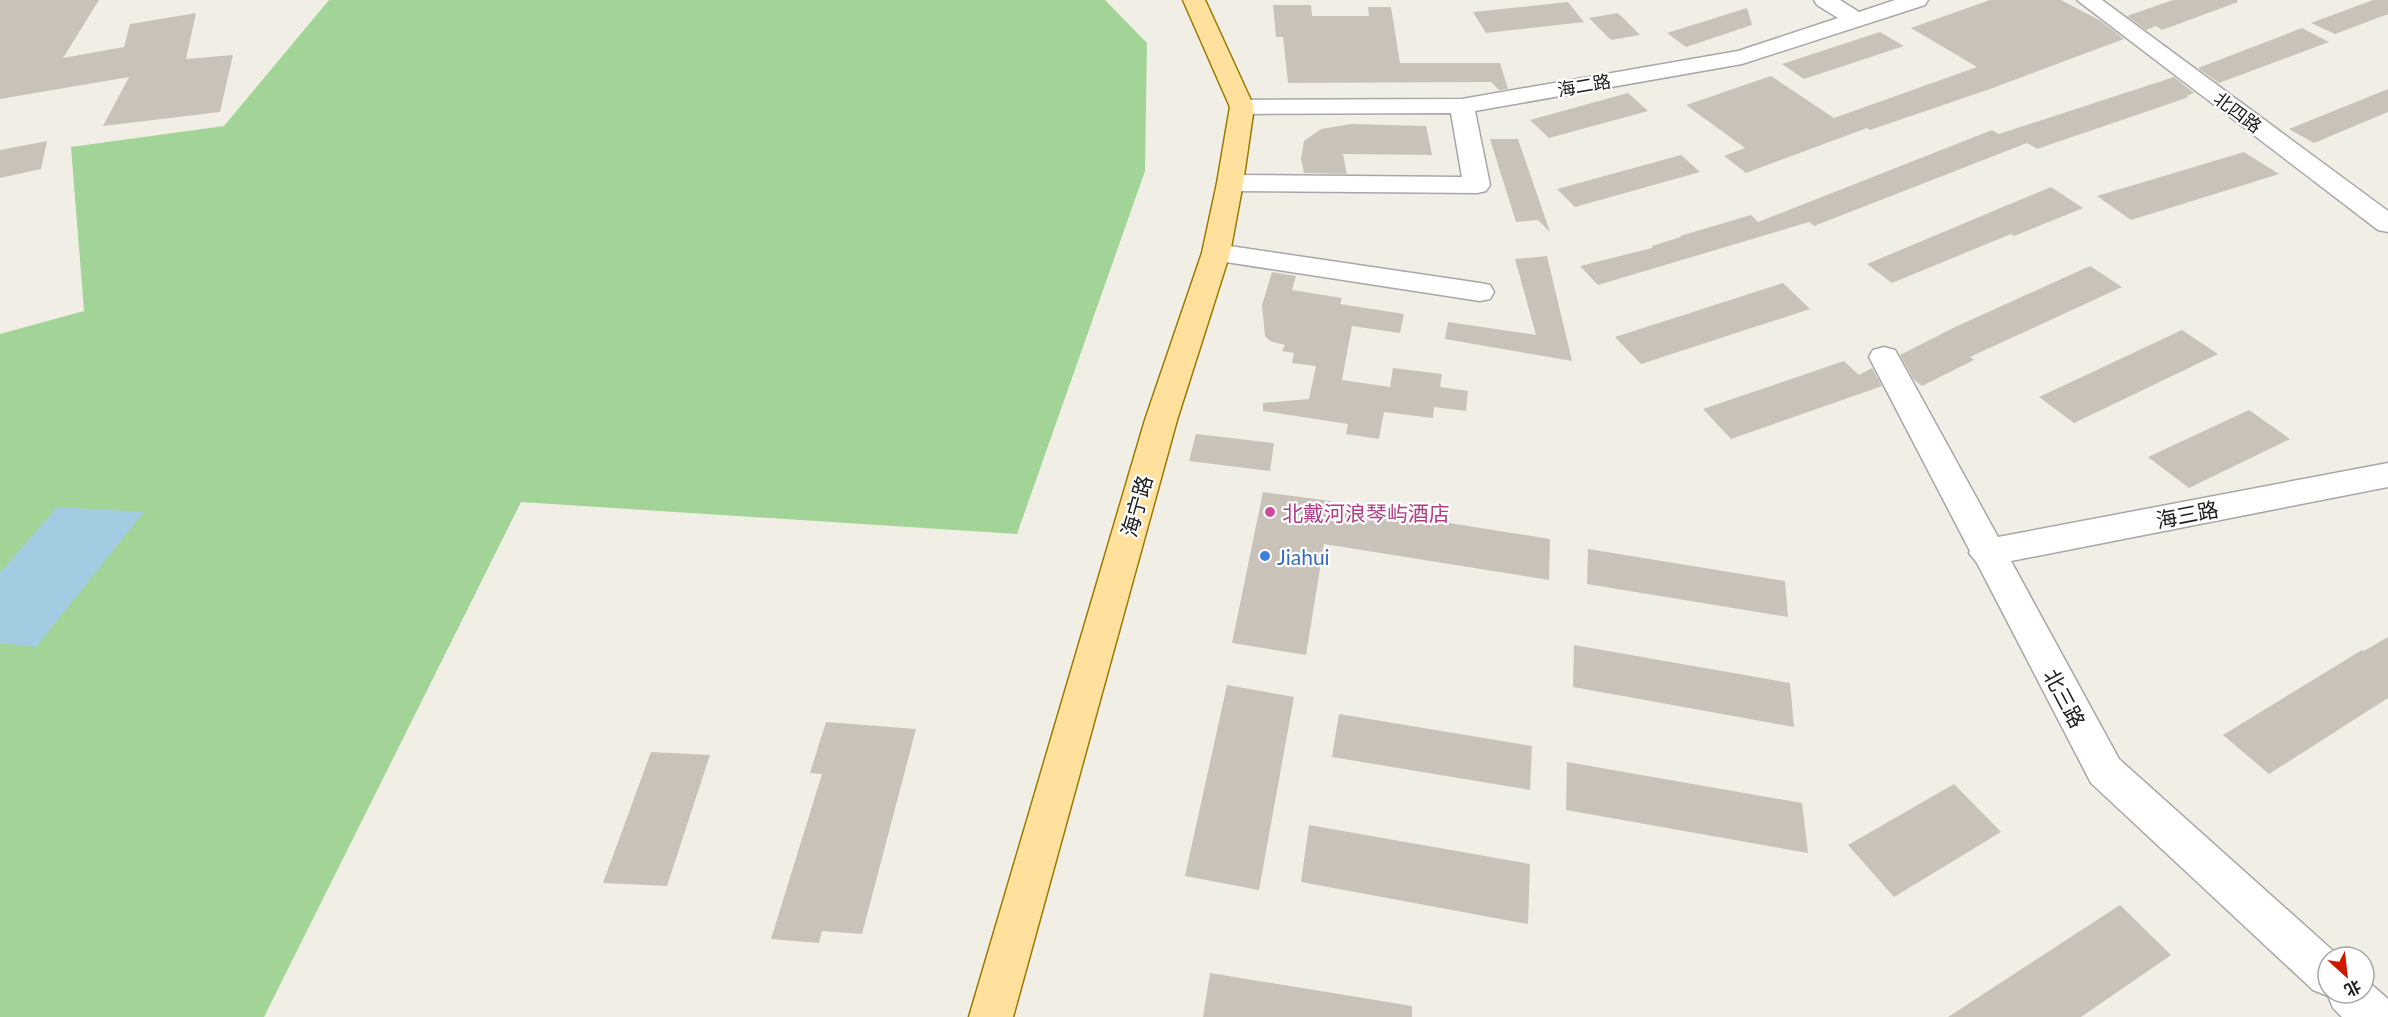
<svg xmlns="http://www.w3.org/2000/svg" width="2388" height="1017" viewBox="0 0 2388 1017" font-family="Lato,'Noto Sans SC',sans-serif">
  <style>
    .forest { fill: #a2d497 }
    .water { fill: #a2cce2 }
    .building { fill: #c9c2b8 }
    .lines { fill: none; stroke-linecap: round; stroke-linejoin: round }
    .minor-casing { stroke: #a7a7a7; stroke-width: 3 }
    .major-casing { stroke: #9b7a00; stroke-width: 3 }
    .minor { fill: #fff; fill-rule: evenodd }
    .major { fill: #ffe09c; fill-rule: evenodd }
    .hotel-dot { fill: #d1479c; stroke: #fff; stroke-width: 2 }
    .shop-dot { fill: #3f7fe0; stroke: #fff; stroke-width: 2 }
    .labels { text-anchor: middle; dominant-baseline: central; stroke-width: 4.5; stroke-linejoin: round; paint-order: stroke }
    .far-street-label { font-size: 18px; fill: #202020; stroke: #fff }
    .street-label { font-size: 21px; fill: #202020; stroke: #fff }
    .hotel-label { font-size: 21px; fill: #b23c85; stroke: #fff; text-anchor: start }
    .shop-label { font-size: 21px; fill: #366cbe; stroke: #fff; text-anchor: start }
  </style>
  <rect width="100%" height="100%" fill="#f1efe5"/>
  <path class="forest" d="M329 0H1105L1147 43 1145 171 1017 534 521 502 264 1017H0V334L84 311 71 147 224 126Z"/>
  <path class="water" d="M57 507 144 512 36 647 0 643V573Z"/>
  <path class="building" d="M0 0H99L63 58 124 47 130 24 196 13 186 59 233 55 220 112 103 126 129 77 0 99Z
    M1990 0H2061L2101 21 2124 39 1990 89 1870 130 1867 128 1746 173 1724 156 1745 148 1686 105 1771 76 1834 118 1977 67 1911 28Z
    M2173 0H2237L2238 2 2162 30 2156 26 2146 30 2127 16Z
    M2373 0H2388V14L2335 34 2311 23Z
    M1568 2 1584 22 1486 33 1473 12Z
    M1273 5H1311L1312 16H1369L1368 7H1391L1400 63H1500L1508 89 1499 90 1491 82 1288 83 1283 37H1276Z
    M1747 8 1752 25 1686 47 1667 33Z
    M1618 13 1640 35 1611 40 1589 18Z
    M2302 28 2329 42 2219 83 2198 68Z
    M1880 32 1904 46 1804 79 1782 64Z
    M2174 77 2194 93 2186 96 2189 97 2037 149 2027 143 1814 226 1809 222 1598 285 1580 266 1652 248V246L1681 237 1680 236 1751 215 1758 222 1992 130 1999 134Z
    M2388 89V112L2314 143 2289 129Z
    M1628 93 1648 111 1549 138 1530 120Z
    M1351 124 1426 126 1432 155 1343 154 1347 174 1304 173 1301 159 1304 141 1321 129Z
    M1490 139H1518L1550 232 1538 220 1516 222Z
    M47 141 41 169 0 178V150Z
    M2244 152 2279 174 2131 220 2097 196Z
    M1681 155 1700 172 1575 207 1557 189Z
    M2051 187 2083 208 2014 236 2011 234 1892 283 1867 264Z
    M1547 256 1572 361 1445 339 1448 322 1536 335 1515 259Z
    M2090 266 2122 287 1970 357 1974 360 1922 386 1914 380 1900 355 1953 328Z
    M1272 272 1296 276 1292 290 1342 298 1340 304 1404 314 1400 333 1352 326 1342 380 1390 387 1393 368 1442 374 1440 387 1468 391 1466 411 1434 407 1433 418 1384 412 1379 439 1346 434 1348 424 1263 411V403L1309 399 1316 366 1292 363 1294 353 1282 351 1285 345 1270 341 1265 336 1262 305Z
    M1783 283 1810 309 1641 364 1615 337Z
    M2182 330 2218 354 2074 423 2039 397Z
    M1844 361 1859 375 1872 368 1882 386 1731 439 1703 409Z
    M2249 410 2290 439 2189 488 2148 457Z
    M1196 434 1274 443 1270 471 1189 461Z
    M1263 492 1331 501 1330 504 1550 539 1549 580 1324 544 1306 655 1232 643Z
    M1588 549 1785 581 1788 617 1587 584Z
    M2388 637V698L2269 774 2223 735 2362 650 2364 651Z
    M1574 645 1790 683 1794 727 1573 687Z
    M1227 685 1294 697 1259 890 1185 876Z
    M1339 714 1532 746 1530 790 1332 757Z
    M826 722 916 729 862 934 822 931 819 943 771 939 822 774 810 773Z
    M651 752 710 755 667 886 603 883Z
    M1567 762 1802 803 1808 853 1566 810Z
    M1954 784 2001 832 1894 897 1848 845Z
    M1309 825 1530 864 1528 924 1301 882Z
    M2120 905 2171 955 2081 1017H1948Z
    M1210 973 1412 1006V1017H1203Z"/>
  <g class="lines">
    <g class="minor-casing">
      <path id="minor" d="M1814 0H1840L1859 12 1895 0H1928L1925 5 1742 64 1475 111 1490 185 1486 191 1477 193 1230 191 1221 189 1217 183 1221 177 1230 175 1462 177 1451 113 1242 114 1233 112 1230 107 1233 102 1242 100 1462 99 1738 51 1838 18 1817 5Z
        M2077 0H2102L2388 211V232L2378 230Z
        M1216 244 1480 283 1490 285 1494 292 1490 299 1480 301 1206 259 1202 253 1206 247Z
        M1884 347 1895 350 1899 357 1998 537 2388 463V487L2011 561 2119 759 2340 957H2328V993H2364V978L2388 999V1017H2342L2333 1008 2328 996 2313 990 2091 783 1977 563 1969 553 1970 551 1869 357 1873 350Z"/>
    </g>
    <g class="major-casing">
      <path id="major" d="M1183 0H1205L1254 107 1243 183 1230 253 1177 420 1013 1017H969L1145 420 1202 253 1217 183 1230 107Z"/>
    </g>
    <use href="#minor" class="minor"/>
    <use href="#major" class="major"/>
  </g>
  <circle class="hotel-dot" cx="1270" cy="512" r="6"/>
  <circle class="shop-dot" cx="1265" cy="556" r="6"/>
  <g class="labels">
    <g class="far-street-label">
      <text transform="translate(1584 85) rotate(-10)">海二路</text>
      <text transform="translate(2238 112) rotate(37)">北四路</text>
    </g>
    <g class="street-label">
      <text transform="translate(1136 506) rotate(-74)">海宁路</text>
      <text transform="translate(2187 514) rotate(-11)">海三路</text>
      <text transform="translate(2065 698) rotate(62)">北三路</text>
    </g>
    <g class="hotel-label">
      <text x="1282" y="512">北戴河浪琴屿酒店</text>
    </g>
    <g class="shop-label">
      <text x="1277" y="556">Jiahui</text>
    </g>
  </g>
  <g transform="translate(2346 975) rotate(153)"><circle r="28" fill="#ffffff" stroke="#a6a6a6" stroke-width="1.5"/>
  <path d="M0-4.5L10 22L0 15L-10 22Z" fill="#cf1800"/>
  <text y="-9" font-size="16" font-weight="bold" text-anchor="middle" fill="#202020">北</text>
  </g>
</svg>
